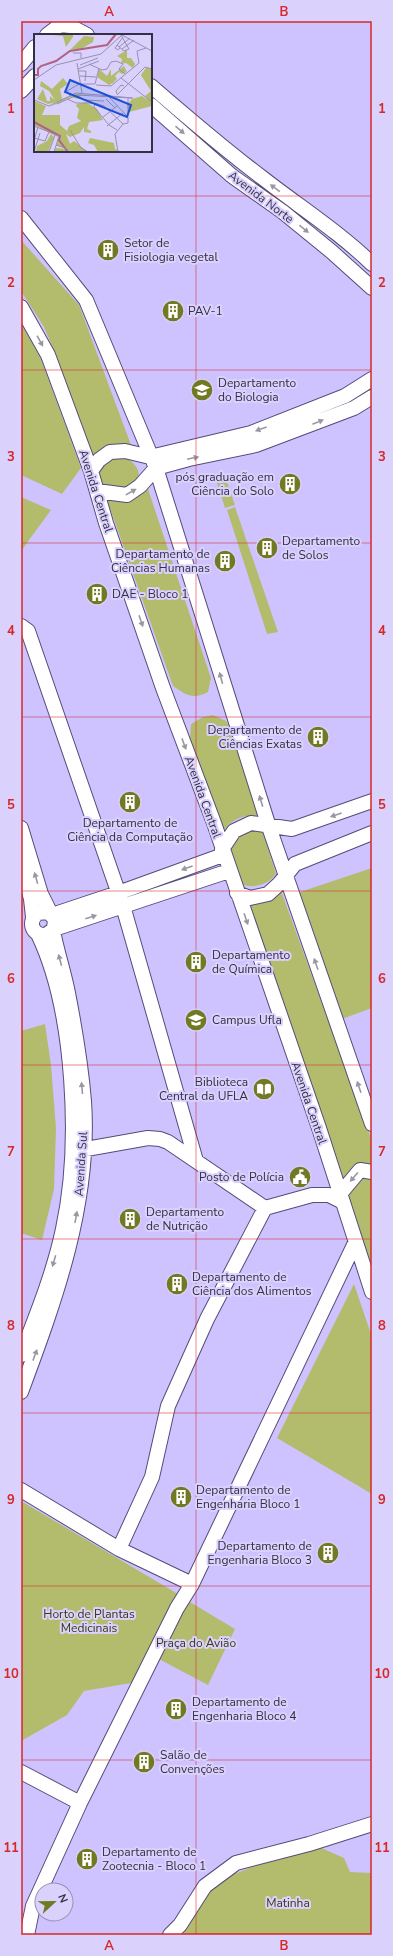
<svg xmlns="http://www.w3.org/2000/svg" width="393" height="1956" viewBox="0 0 393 1956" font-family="'Nunito Sans',sans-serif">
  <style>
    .built { fill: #cfc3ff; fill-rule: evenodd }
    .green { fill: #b3bc6d }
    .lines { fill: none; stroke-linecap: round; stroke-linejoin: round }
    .minor-casing { stroke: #564b79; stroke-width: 16 }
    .minor { stroke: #fff; stroke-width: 14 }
    .oneway { fill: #9a97a2 }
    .grid { fill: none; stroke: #d62828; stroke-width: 1; stroke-opacity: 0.55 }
    .labels { text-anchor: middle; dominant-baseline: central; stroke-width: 4; stroke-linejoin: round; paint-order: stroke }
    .street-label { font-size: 12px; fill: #342f44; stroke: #dad1fc }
    .poi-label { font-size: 12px; fill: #342f44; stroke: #dad1fc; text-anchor: start }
    .park-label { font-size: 12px; fill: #363914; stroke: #dad1fc }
    .inset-river { fill: none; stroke: #b36284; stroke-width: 2 }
    .inset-road { fill: none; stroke: #9890b2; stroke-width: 1 }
    .view { fill: #1d4ed8; fill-opacity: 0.15; stroke: #1d4ed8; stroke-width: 2 }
    .inset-edge { fill: none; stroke: #342f44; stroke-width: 2 }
    .neatline { fill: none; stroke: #d62828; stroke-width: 1.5 }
    .grid-label { font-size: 13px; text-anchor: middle; font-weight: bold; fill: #d62828 }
  </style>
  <rect width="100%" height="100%" fill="#dad1fc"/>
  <path class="built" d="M21 21H372V1935H21ZM35 35H151V151H35ZM42 1890H66V1914H42Z"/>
  <path class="green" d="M21 240 79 305 131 445H119L92 460 58 360 44 327 21 291Z
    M21 323 41 359 81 468 62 494 21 475Z
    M124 456C171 486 89 504 99 470 103 458 114 458 124 456Z
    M224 474 235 505 225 508 215 477Z
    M147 486 211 678 208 692C193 700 186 695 173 686L106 497Z
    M21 497 51 510 21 551Z
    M235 507 278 632 267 634 227 510Z
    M213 715 226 721 231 729 260 816C243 815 231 818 222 834L190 738 191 724 203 717Z
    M257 829 263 832 276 874C268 885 253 889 240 884L227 849 241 834Z
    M372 868V1008L342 1019 297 893Z
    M280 888 372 1141V1168L341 1186 246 902C262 905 270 900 280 888Z
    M45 1024 51 1065 56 1128 54 1189 42 1240 21 1233V1031Z
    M362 1173 372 1177V1280L345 1194Z
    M354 1284 372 1337V1494L277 1438Z
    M21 1501 183 1597 137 1682 84 1691 67 1715 21 1741Z
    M185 1599 235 1629 208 1685 155 1657Z
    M310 1843 344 1858 350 1872 372 1873V1935H183L205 1896 211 1877 237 1873Z"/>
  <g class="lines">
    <g class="minor-casing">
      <path id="minor" d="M47 35 60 25 70 26 87 35
        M21 64 35 47
        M151 86C188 118 225 150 264 179 300 207 339 232 372 264
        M21 91 35 76
        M151 105 232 176 283 212 332 252 372 288
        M21 218 86 300 156 468 269 827 372 1124
        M21 307 48 355 91 471 106 523 163 688 214 823 319 1128 372 1292
        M91 471 99 460 110 452 125 451 150 457 251 433 345 396 372 379
        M97 491 127 495 140 486 156 468 189 459 256 445 354 408 372 397
        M21 626 28 631 123 906 196 1161
        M21 828 41 894 51 914
        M222 849 234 831 251 823 292 829 372 801
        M21 863 31 899 33 917
        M237 893 250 898 268 894 279 884 295 864 372 833
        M52 915 118 893 223 855
        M54 929 55 919 48 912 38 913C27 921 32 936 46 935L54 929 229 871
        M75 1151 148 1138 160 1139 168 1142 265 1208 312 1195H329L343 1202
        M340 1194 360 1170 372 1172
        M21 1355C37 1314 54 1272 63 1229 81 1146 75 1011 38 934
        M21 1392C56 1298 91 1202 84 1101 81 1065 75 1029 68 993 64 972 57 952 53 931
        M21 1490 119 1549 192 1584
        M119 1549 152 1477 168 1406 207 1319 265 1208
        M21 1772 80 1803
        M27 1935 33 1906 80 1803 177 1608 192 1584 355 1243
        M170 1935 180 1925 205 1886 236 1863 309 1844 372 1824"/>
    </g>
    <use href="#minor" class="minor"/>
  </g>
  <defs><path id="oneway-solid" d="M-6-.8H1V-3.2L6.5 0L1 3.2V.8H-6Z"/></defs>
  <g class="oneway">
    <use href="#oneway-solid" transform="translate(180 130) rotate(41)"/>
    <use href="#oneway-solid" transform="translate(275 188) rotate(-144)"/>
    <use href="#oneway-solid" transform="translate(304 229) rotate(39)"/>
    <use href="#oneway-solid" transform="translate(40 341) rotate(61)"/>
    <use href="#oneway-solid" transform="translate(318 422) rotate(-22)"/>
    <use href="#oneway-solid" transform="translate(261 429) rotate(160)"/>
    <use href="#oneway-solid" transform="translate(193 458) rotate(-12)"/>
    <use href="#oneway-solid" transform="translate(131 492) rotate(-29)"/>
    <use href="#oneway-solid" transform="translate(141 621) rotate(71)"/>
    <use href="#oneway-solid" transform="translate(221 678) rotate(-105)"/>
    <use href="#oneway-solid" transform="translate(184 744) rotate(70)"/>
    <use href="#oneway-solid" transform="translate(261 801) rotate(-107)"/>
    <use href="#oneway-solid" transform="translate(336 815) rotate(161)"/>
    <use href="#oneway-solid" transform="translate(187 868) rotate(160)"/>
    <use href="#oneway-solid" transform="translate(36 878) rotate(-106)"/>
    <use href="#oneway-solid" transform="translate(91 917) rotate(-18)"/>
    <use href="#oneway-solid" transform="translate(246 919) rotate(71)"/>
    <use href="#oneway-solid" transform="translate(60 960) rotate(-105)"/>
    <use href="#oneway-solid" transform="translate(316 964) rotate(-109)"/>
    <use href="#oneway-solid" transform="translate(359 1087) rotate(-109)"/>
    <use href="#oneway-solid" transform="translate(82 1088) rotate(-95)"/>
    <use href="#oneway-solid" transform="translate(354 1177) rotate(131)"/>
    <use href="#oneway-solid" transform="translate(76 1217) rotate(-80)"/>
    <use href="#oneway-solid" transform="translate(54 1261) rotate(106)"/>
    <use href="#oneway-solid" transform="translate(35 1355) rotate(-70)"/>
  </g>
  <path class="grid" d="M196 21V1935M21 196H372M21 370H372M21 543H372M21 717H372M21 891H372M21 1065H372M21 1239H372M21 1413H372M21 1586H372M21 1760H372"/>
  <defs>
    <g id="building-disc" transform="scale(1.15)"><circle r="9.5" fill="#717923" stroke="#dad1fc"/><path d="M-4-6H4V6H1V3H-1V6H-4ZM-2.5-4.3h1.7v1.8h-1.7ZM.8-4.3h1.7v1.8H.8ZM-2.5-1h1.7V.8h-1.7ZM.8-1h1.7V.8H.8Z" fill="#fff"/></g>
    <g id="university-disc" transform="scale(1.15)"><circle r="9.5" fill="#717923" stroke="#dad1fc"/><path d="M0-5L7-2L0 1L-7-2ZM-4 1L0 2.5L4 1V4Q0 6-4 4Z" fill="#fff"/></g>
    <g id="library-disc" transform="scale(1.15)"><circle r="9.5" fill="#717923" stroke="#dad1fc"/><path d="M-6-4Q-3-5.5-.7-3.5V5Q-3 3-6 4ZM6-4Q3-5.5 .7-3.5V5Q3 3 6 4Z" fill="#fff"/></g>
    <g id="civic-disc" transform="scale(1.15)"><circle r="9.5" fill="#717923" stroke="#dad1fc"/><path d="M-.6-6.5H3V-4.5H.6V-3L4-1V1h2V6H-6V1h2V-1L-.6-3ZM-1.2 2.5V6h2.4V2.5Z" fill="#fff"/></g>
  </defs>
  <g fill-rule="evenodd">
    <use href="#building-disc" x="108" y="250"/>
    <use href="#building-disc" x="173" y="311"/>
    <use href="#university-disc" x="202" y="390"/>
    <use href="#building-disc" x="290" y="484"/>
    <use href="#building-disc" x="267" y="548"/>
    <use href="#building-disc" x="225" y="561"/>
    <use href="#building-disc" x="97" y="594"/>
    <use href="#building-disc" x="318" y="737"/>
    <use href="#building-disc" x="130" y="802"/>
    <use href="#building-disc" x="196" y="962"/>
    <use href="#university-disc" x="196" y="1020"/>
    <use href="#library-disc" x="264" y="1089"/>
    <use href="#civic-disc" x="300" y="1177"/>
    <use href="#building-disc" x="130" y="1219"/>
    <use href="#building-disc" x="177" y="1284"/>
    <use href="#building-disc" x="181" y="1497"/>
    <use href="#building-disc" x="328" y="1553"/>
    <use href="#building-disc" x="176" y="1709"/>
    <use href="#building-disc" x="144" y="1762"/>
    <use href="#building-disc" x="87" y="1859"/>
  </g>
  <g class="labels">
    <g class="street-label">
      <text transform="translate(261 197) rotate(37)">Avenida Norte</text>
      <text transform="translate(96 491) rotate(72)">Avenida Central</text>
      <text transform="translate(203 797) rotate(70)">Avenida Central</text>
      <text transform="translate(309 1103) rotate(71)">Avenida Central</text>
      <text transform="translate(81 1164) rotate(-86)">Avenida Sul</text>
    </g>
    <g class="poi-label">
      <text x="124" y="243">Setor de<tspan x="124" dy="14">Fisiologia vegetal</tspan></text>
      <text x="188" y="311">PAV-1</text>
      <text x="218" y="383">Departamento<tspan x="218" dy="14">do Biologia</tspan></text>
      <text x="274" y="477" text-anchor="end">pós graduação em<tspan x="274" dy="14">Ciência do Solo</tspan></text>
      <text x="282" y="541">Departamento<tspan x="282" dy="14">de Solos</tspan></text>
      <text x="210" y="554" text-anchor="end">Departamento de<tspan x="210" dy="14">Ciências Humanas</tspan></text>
      <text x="112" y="594">DAE - Bloco 1</text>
      <text x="302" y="730" text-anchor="end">Departamento de<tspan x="302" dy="14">Ciências Exatas</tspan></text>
      <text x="130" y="823" text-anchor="middle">Departamento de<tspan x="130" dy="14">Ciência da Computação</tspan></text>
      <text x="212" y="955">Departamento<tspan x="212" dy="14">de Química</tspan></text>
      <text x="212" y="1020">Campus Ufla</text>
      <text x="248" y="1082" text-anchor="end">Biblioteca<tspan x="248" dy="14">Central da UFLA</tspan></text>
      <text x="284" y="1177" text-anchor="end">Posto de Polícia</text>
      <text x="146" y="1212">Departamento<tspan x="146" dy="14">de Nutrição</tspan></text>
      <text x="192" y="1277">Departamento de<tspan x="192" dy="14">Ciência dos Alimentos</tspan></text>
      <text x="196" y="1490">Departamento de<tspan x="196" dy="14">Engenharia Bloco 1</tspan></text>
      <text x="312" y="1546" text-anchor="end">Departamento de<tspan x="312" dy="14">Engenharia Bloco 3</tspan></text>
      <text x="192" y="1702">Departamento de<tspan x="192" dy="14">Engenharia Bloco 4</tspan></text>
      <text x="160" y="1755">Salão de<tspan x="160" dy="14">Convenções</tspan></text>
      <text x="102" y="1852">Departamento de<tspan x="102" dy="14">Zootecnia - Bloco 1</tspan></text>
    </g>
    <g class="park-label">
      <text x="89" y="1614">Horto de Plantas<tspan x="89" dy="14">Medicinais</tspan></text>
      <text x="196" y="1643">Praça do Avião</text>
      <text x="288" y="1903">Matinha</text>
    </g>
  </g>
  <g transform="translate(34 34)">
    <rect width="118" height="118" fill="#dad1fc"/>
    <path d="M7 0H39V3L32 13 29 2ZM50 2 60 3 59 8 47 15 36 16ZM93 16V24H97L101 30 99 34 92 29 87 30 88 25 83 22ZM90 32 93 38 88 40 85 38 81 42 83 45 79 49 77 44 79 49 75 51 63 43 65 35 73 42 77 35V42ZM112 34H118V72L95 78 93 72 98 65 108 62 114 66 111 62 117 57 107 41ZM29 44 34 50 26 55 28 65 42 60 56 61H47L45 65 36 63 25 69 15 73 24 68 14 70 3 65 9 55 13 67H16V62L21 66 15 57 6 52 7 47 18 55ZM0 67 12 72 8 81H26V91L33 97 35 92 47 87 43 84 45 75 42 72 43 70 52 68 63 75 69 86 55 88 53 95 57 97V99L50 98V93L46 99 36 103 32 100 36 110 40 107 54 118 20 117 22 114 32 115 23 111 24 103 0 91ZM17 100 20 103 14 118H2L3 112 13 107ZM56 104 80 109 81 115 86 117 64 118 60 111 54 109Z" fill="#b3bc6d"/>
    <path class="inset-river" d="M0 41H4V35L7 32 22 27 36 17 73 11 82 0M0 88 26 102 25 106 34 118"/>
    <path class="inset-road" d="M88 1 118 17M83 11 90 17 95 15 87 1M85 13 96 4M86 14 84 16 81 14 89 3M88 15 100 6M39 19H47V24M43 29 48 59M105 29 103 17 112 14M55 30 68 36 73 35 77 28 82 27 89 30 85 35 91 40M46 31 64 24M44 35 65 27M44 37H52L51 47M46 42 62 43M87 44 118 68M0 46 22 31 67 20 89 0M61 50 65 34M62 51 77 52 105 29M83 60 82 57 87 51 90 52M83 61 111 33 118 35M36 62 33 57 45 50H61M75 63 94 83M94 64V82M33 65 42 69H60M72 65 81 74M0 66 15 72 42 59 99 64M50 66 70 67M61 69 60 73 75 91 83 96M61 69 70 72 89 90M23 70 43 61 98 64M69 83 83 72M0 92 25 102 20 118M73 92 89 79M36 96 47 114 54 118M0 104 11 107 15 98M0 107 4 93M22 111 31 114 32 118M0 118 6 99M15 118 21 101M84 118 81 100 89 90 94 89V83"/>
    <path class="view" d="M36 46 97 71 93 83 31 58Z"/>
    <rect width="118" height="118" class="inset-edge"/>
  </g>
  <rect width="393" height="1956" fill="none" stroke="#dad1fc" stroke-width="44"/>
  <g transform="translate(54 1902) rotate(68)"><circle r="19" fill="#dad1fc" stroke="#9890b2"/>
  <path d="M0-3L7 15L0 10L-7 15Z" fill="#717923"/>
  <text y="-6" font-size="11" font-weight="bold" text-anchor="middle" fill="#342f44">N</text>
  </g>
  <rect x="22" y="22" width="349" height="1912" class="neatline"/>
  <g class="grid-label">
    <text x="109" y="16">A</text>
    <text x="284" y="16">B</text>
    <text x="11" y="113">1</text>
    <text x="382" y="113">1</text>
    <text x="11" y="287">2</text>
    <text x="382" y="287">2</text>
    <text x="11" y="461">3</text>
    <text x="382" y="461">3</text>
    <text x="11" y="635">4</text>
    <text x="382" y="635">4</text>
    <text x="11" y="809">5</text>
    <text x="382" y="809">5</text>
    <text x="11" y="983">6</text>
    <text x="382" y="983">6</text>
    <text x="11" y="1156">7</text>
    <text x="382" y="1156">7</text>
    <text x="11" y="1330">8</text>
    <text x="382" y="1330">8</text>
    <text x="11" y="1504">9</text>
    <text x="382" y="1504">9</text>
    <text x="11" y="1678">10</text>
    <text x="382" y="1678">10</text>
    <text x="11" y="1852">11</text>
    <text x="382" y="1852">11</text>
    <text x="109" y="1950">A</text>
    <text x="284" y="1950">B</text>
  </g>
</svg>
